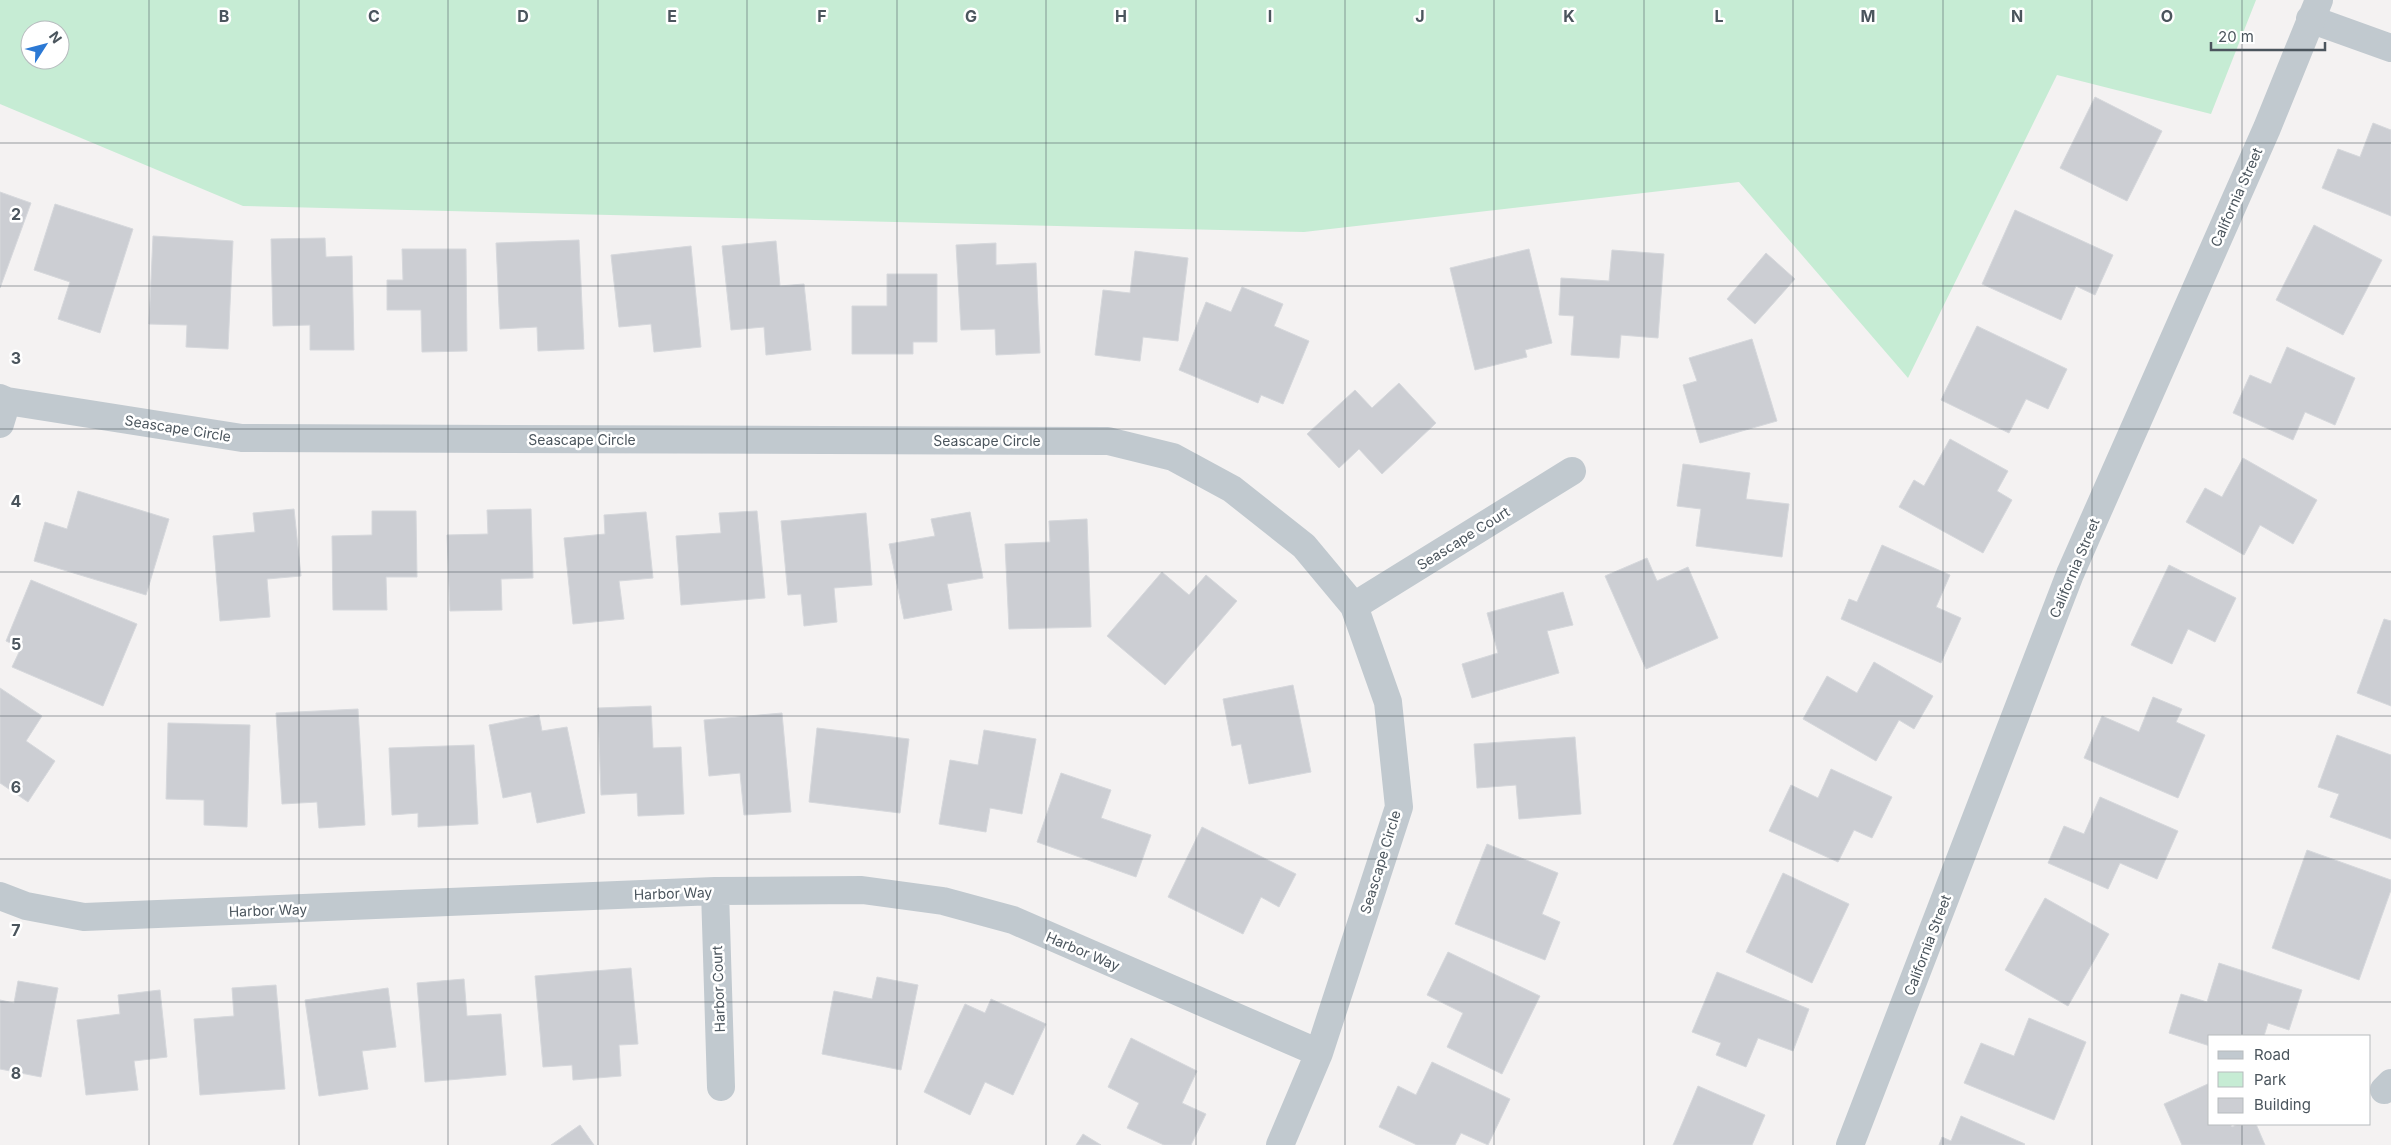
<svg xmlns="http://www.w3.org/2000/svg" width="2391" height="1145" viewBox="0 0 2391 1145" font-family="Inter,sans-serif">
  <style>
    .green { fill: #c6ecd4; fill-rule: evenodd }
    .building { fill: #ccced3; stroke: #d6d8dc }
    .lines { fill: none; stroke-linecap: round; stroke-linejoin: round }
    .minor { stroke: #c1c9cf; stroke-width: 28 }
    .tertiary { stroke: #c1c9cf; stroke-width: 28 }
    .grid { fill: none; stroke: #4b555d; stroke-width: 1; stroke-opacity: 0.55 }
    .labels { text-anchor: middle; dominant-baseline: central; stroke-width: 5; stroke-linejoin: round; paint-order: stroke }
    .street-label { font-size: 14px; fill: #4b555d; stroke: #fff }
    .grid-label { font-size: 16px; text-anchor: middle; font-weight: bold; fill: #4b555d; stroke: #fff; stroke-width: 5; stroke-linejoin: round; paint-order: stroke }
  </style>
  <rect width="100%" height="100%" fill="#f4f2f2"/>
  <path class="green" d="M0 0H2256L2211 114 2057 75 1908 378 1739 182 1304 232 243 206 0 104ZM30 30H60V60H30Z"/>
  <path class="building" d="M2095 97 2162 131 2127 201 2060 168Z
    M2373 123 2391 130V216L2322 188 2338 149 2360 157Z
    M0 192 31 203 0 288Z
    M55 204 133 229 100 333 58 319 70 282 34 270Z
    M2015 210 2113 255 2095 295 2076 286 2061 320 1982 284Z
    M2314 225 2382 260 2343 335 2276 300Z
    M153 236 233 241 228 349 186 347 187 325 149 324Z
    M325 238 326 257 352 256 354 350H310V325L273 326 271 239Z
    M579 240 584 349 538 351 537 327 500 329 496 243Z
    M776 241 780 286 804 284 811 350 766 355 764 327 731 330 722 246Z
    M996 243V265L1036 263 1040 353 996 355 995 329 961 330 956 245Z
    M691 246 701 347 654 352 651 324 619 327 611 255Z
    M402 249H466L467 351 422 352 421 310H387V280H403Z
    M1529 249 1552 343 1525 350 1527 357 1475 370 1450 268Z
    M1612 250 1664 254 1658 338 1621 335 1619 358 1571 355 1574 316 1559 315 1561 278 1609 281Z
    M1135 251 1188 258 1178 341 1143 337 1140 361 1095 355 1103 290 1130 293Z
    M1766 253 1795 279 1755 324 1727 299Z
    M887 274H937V342H913V354H852V306H887Z
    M1242 287 1283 304 1274 326 1309 341 1283 404 1261 395 1258 403 1179 370 1206 302 1231 312Z
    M1977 326 2067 369 2048 409 2026 399 2009 433 1941 400Z
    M1752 339 1777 421 1700 443 1683 385 1697 381 1689 358Z
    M2287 347 2355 378 2335 425 2305 412 2293 440 2233 413 2250 375 2271 384Z
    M1399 383 1436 423 1382 474 1359 449 1339 468 1307 434 1355 390 1372 408Z
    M1950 439 2008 471 1997 491 2012 500 1983 553 1899 507 1914 480 1924 486Z
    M2243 458 2317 500 2293 544 2260 525 2244 555 2186 522 2205 488 2222 497Z
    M1683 464 1750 473 1746 499 1789 504 1782 557 1696 546 1701 509 1677 506Z
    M78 491 169 519 146 595 34 561 45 522 67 529Z
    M294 509 301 576 267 579 270 617 220 621 213 536 255 532 253 513Z
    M531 509 533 578 501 579 502 610 450 611 447 535 488 534 487 510Z
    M372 511H416L417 577H386L387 610H333L332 536 372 535Z
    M757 511 765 598 681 605 676 536 721 533 719 513Z
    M646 512 653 578 619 581 624 619 573 624 564 538 605 534 604 515Z
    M970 512 983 578 947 584 952 610 904 619 889 544 935 536 931 519Z
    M866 513 872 585 834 588 837 622 804 626 801 594 788 595 781 521Z
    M1087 519 1091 627 1009 629 1005 544 1050 542 1049 521Z
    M1882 545 1950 575 1936 607 1961 618 1941 663 1841 619 1849 599 1857 602Z
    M1647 558 1657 581 1688 567 1718 638 1646 669 1605 576Z
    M2169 565 2236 598 2215 642 2188 629 2172 664 2131 645Z
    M1162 572 1189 595 1206 575 1237 601 1165 685 1107 636Z
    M31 580 137 624 103 706 12 667 21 648 6 641Z
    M1563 592 1573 625 1547 631 1559 673 1472 698 1462 664 1498 653 1487 613Z
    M2384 619 2391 621V706L2357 693Z
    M1874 662 1933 696 1914 729 1899 720 1876 761 1803 719 1827 676 1857 693Z
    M1293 685 1311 772 1249 784 1241 744 1232 746 1223 699Z
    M0 688 42 716 26 741 55 761 28 802 0 783Z
    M2153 697 2182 709 2176 722 2205 735 2178 798 2084 758 2102 716 2139 732Z
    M651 706 653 748 681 747 684 814 638 816 637 793 601 795 598 708Z
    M358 709 365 825 319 828 317 802 282 804 276 713Z
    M782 713 791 812 744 815 740 773 709 776 704 720Z
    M539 715 542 731 567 727 585 813 537 823 531 792 503 798 489 725Z
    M168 723 250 725 247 827 204 825V800L166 799Z
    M817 728 909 739 900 813 809 802Z
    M984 730 1036 739 1022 814 990 808 986 832 939 824 950 760 978 765Z
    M2337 735 2391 755V839L2330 817 2339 794 2318 787Z
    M1575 737 1581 814 1519 819 1516 785 1477 788 1474 744Z
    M474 745 478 824 418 827V813L392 815 389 748Z
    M1831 769 1892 797 1872 838 1854 830 1838 862 1769 831 1791 785 1818 798Z
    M1061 773 1111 790 1101 818 1151 835 1136 877 1037 842Z
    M2100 797 2178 831 2157 879 2120 863 2108 889 2048 863 2064 826 2084 834Z
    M1202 827 1296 874 1279 907 1261 897 1243 934 1168 897Z
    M1487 844 1558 873 1542 914 1560 922 1545 960 1455 924Z
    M2307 850 2391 880V890L2359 980 2272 948Z
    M1783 873 1849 904 1812 983 1746 952Z
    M2045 898 2109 934 2068 1006 2005 970Z
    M1448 952 1540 996 1502 1074 1447 1047 1463 1013 1427 995Z
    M2219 963 2302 990 2289 1030 2268 1023 2264 1036H2210V1046L2169 1033 2181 994 2207 1002Z
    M631 968 638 1044 619 1045 621 1076 573 1080 572 1065 543 1067 535 976Z
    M1717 972 1809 1009 1793 1051 1758 1038 1746 1067 1716 1055 1721 1043 1692 1032Z
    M877 977 918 985 901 1070 822 1054 834 991 872 999Z
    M464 979 467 1016 501 1014 506 1075 425 1082 417 983Z
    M18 981 58 988 41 1077 0 1069V1000L14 1003Z
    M276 985 285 1089 200 1095 194 1019 234 1016 232 988Z
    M388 988 396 1047 362 1051 368 1089 319 1096 305 1000Z
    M160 990 167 1057 134 1061 138 1090 86 1095 77 1020 120 1014 118 995Z
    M991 999 1046 1024 1013 1095 985 1082 970 1115 924 1092 965 1004 985 1013Z
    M2029 1018 2086 1042 2054 1120 1964 1083 1981 1043 2014 1056Z
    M1131 1038 1197 1071 1182 1103 1206 1114 1191 1145H1164L1127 1128 1139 1103 1108 1087Z
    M1432 1062 1510 1099 1488 1145 1461 1133 1455 1145H1417L1379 1127 1398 1086 1416 1095Z
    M2210 1083V1124H2230L2232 1127 2238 1124H2256L2265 1145H2182L2164 1104Z
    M1698 1086 1765 1115 1752 1145H1673Z
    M1961 1116 2025 1144 2024 1145H1939L1942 1137 1951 1141Z
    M580 1125 594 1145H551Z
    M1083 1134 1101 1145H1076Z"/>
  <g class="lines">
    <path class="minor" d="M2310 19 2391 48
      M0 398 7 401 242 438 1108 441 1173 457 1232 489 1304 546 1354 606 1388 702 1399 807 1319 1053 1280 1145
      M0 424 7 401
      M1354 606 1572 471
      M715 891 721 1087
      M0 896 26 906 84 917 715 891 862 890 943 901 1013 920 1319 1053
      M2384 1090 2391 1083"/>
    <path class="tertiary" d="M1850 1145 2070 574 2267 128 2319 0"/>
  </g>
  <path class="grid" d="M149 0V1145M299 0V1145M448 0V1145M598 0V1145M747 0V1145M897 0V1145M1046 0V1145M1196 0V1145M1345 0V1145M1494 0V1145M1644 0V1145M1793 0V1145M1943 0V1145M2092 0V1145M2242 0V1036M0 143H2391M0 286H2391M0 429H2391M0 572H2391M0 716H2391M0 859H2391M0 1002H2391M2242 1124V1145"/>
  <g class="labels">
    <g class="street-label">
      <text transform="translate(2236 197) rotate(-66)">California Street</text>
      <text transform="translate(178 428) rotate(9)">Seascape Circle</text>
      <text x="582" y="439">Seascape Circle</text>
      <text x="987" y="440">Seascape Circle</text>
      <text transform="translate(1463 538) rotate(-32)">Seascape Court</text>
      <text transform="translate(2074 568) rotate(-67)">California Street</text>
      <text transform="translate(1380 862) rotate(-73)">Seascape Circle</text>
      <text transform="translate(673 893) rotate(-2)">Harbor Way</text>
      <text transform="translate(268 910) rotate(-2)">Harbor Way</text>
      <text transform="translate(1927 945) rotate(-69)">California Street</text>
      <text transform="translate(1083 951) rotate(23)">Harbor Way</text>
      <text transform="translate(718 989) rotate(-92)">Harbor Court</text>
    </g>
  </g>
  <g class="grid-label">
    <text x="224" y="22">B</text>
    <text x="374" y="22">C</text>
    <text x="523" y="22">D</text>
    <text x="672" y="22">E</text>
    <text x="822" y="22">F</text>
    <text x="971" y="22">G</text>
    <text x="1121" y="22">H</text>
    <text x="1270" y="22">I</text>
    <text x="1420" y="22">J</text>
    <text x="1569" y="22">K</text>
    <text x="1719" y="22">L</text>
    <text x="1868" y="22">M</text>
    <text x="2017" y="22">N</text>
    <text x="2167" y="22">O</text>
    <text x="16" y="220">2</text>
    <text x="16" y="364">3</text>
    <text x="16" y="507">4</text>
    <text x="16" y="650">5</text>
    <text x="16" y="793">6</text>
    <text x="16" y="936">7</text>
    <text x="16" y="1079">8</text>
  </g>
  <rect x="2208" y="1035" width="162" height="90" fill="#ffffff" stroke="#b7bbbe"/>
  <rect x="2218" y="1051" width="25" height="8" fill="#c1c9cf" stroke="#b7bbbe"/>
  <text x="2254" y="1060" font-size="15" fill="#4b555d">Road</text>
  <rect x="2218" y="1072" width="25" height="15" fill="#c6ecd4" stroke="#b7bbbe"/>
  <text x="2254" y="1085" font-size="15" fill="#4b555d">Park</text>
  <rect x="2218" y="1098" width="25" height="15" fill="#ccced3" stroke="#b7bbbe"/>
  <text x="2254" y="1110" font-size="15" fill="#4b555d">Building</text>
  <g transform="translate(45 45) rotate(54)"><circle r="24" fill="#ffffff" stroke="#b7bbbe"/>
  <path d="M0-4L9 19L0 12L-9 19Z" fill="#2c79d4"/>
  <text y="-8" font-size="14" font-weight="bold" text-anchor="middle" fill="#4b555d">N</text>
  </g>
  <path d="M2211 42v8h114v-8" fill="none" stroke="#4b555d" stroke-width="2.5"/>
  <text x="2218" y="42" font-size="15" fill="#4b555d" stroke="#ffffff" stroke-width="4" paint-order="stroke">20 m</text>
</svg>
